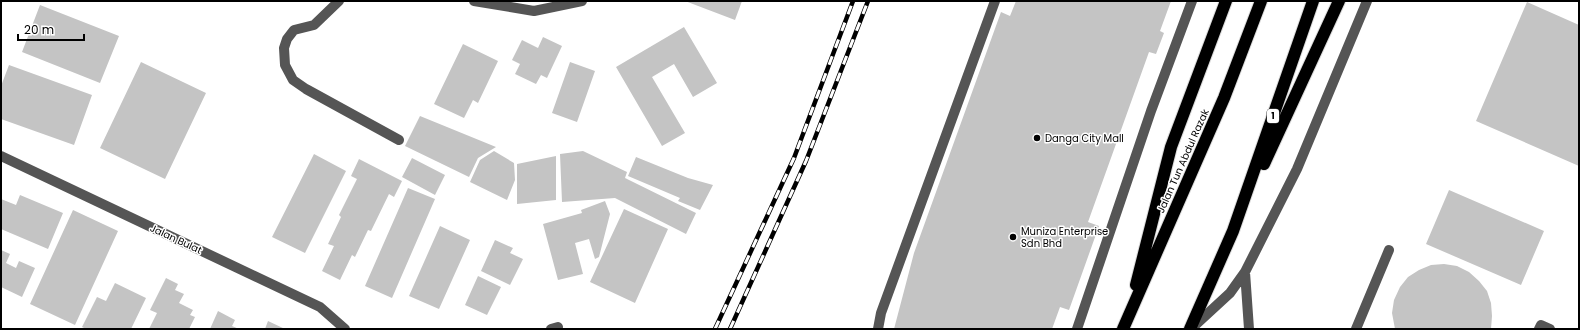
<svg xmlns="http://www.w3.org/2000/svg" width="1580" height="330" viewBox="0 0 1580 330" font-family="Poppins,sans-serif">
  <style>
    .building { fill: #c4c4c4 }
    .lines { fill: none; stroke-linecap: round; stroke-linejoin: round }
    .highway-casing { stroke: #dbdbdb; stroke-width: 14 }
    .minor { stroke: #555; stroke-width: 10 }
    .highway { stroke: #000; stroke-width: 12 }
    .rail-casing { stroke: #000; stroke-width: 4.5 }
    .rail { stroke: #fff; stroke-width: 3; stroke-dasharray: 9; stroke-linecap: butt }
    .poi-dot { fill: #000; stroke: #fff; stroke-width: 1.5 }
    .labels { text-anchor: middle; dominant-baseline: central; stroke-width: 3; stroke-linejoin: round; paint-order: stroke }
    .shield { fill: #fff; stroke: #4c4c4c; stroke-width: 1 }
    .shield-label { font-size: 9px; font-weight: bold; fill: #000 }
    .poi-label { font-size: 10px; fill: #000; stroke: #fff; text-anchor: start }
    .street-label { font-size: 10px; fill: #000; stroke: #fff }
  </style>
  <rect width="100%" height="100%" fill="#fff"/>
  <path class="building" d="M685 1H742L735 20Z
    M1016 1H1171L1160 31 1164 33 1156 54 1149 52 1088 222 1099 226 1069 310 1060 307 1052 329H894L914 253 1001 12 1010 16Z
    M1527 2 1579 25V166L1476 121Z
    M40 5 119 36 100 83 22 52Z
    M684 27 717 83 693 97 674 64 652 77 685 133 662 146 616 67Z
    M543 37 562 46 547 78 541 75 536 84 515 74 520 64 512 60 522 40 538 48Z
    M463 44 498 61 478 103 473 100 464 118 434 104Z
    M141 62 206 93 165 179 100 148Z
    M570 62 595 71 577 122 552 113Z
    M9 65 92 95 74 145 1 119V86Z
    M420 116 496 147 478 158 469 177 405 146Z
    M494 151 514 163 515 180 507 200 470 182 480 160Z
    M583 151 627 172 625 178 696 213 686 234 615 198 562 202 560 154Z
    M314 154 346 171 305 253 272 237Z
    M556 156V200L517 204V164Z
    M636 157 688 178 713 185 700 210 678 201 680 198 628 176Z
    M412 158 445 175 435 195 402 177Z
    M359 159 402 181 394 197 389 194 371 231 368 230 355 257 352 255 340 280 322 271 334 246 328 244 341 217 339 215 357 179 351 176Z
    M408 188 435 199 392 298 365 286Z
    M1449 190 1544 231 1521 285 1426 244Z
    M20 195 63 213 48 249 1 229V199L16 205Z
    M605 201 610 214 599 257 595 259 589 239 575 243 583 274 558 280 543 224 582 213 581 210Z
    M624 209 668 229 635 303 590 282Z
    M73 210 118 231 75 325 30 304Z
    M440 226 470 240 439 309 409 296Z
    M495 240 513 248 510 253 523 259 510 285 481 271Z
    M1 250 10 254 6 263 16 268 19 261 35 268 22 297 1 287Z
    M1444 264 1457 266 1469 272 1479 281 1487 291 1491 303 1492 316 1491 329H1395L1392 313 1394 300 1400 287 1408 277 1419 270 1431 265Z
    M478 276 501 287 487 315 465 305Z
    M166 278 178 284 175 290 184 294 179 303 193 310 190 315 195 317 189 329H149L157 313 150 310Z
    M115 283 146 298 131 329H86L82 327 97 297 106 301Z
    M218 311 235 320 232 326 239 329H210Z
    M268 321 285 329H265Z"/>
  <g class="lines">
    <g class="highway-casing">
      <path id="highway" d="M1264 164 1339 1
        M1136 285 1171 147 1226 1
        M1123 329 1224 98 1261 1
        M1190 329 1233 231 1313 1"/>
    </g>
    <path class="minor" d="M339 1 314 25 294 30 287 39 284 48 285 65 293 80 306 89 399 140
      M474 1 534 11 582 1
      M1 156 320 307 345 329
      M1245 272 1249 329
      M551 329 558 327
      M878 329 881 313 995 1
      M1077 329 1151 111 1192 1
      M1191 329 1230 293 1245 272 1297 169 1367 1
      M1356 329 1389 250
      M1539 329 1541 325 1550 329"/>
    <use href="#highway" class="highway"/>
    <g class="rail-casing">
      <path id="rail" d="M715 329 794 158 853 1
        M730 329 806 161 868 1"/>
    </g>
    <use href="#rail" class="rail"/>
  </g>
  <g class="poi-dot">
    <circle cx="1037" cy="138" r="4"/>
    <circle cx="1013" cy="237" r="4"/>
  </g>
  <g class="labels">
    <rect class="shield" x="1267" y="109" width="12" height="14" rx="3"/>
    <g class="shield-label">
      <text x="1273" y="116">1</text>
    </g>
    <g class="poi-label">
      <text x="1045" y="138">Danga City Mall</text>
      <text x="1021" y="231">Muniza Enterprise<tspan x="1021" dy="12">Sdn Bhd</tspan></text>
    </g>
    <g class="street-label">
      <text transform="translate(1183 161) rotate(-66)">Jalan Tun Abdul Razak</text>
      <text transform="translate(176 239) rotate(25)">Jalan Bulat</text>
    </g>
  </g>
  <rect width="1580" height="330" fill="none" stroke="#000000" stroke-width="4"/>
  <path d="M18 34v6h66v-6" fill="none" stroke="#000000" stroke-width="2"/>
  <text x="24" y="34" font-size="12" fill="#000000" stroke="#ffffff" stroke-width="3" paint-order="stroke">20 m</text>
</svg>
